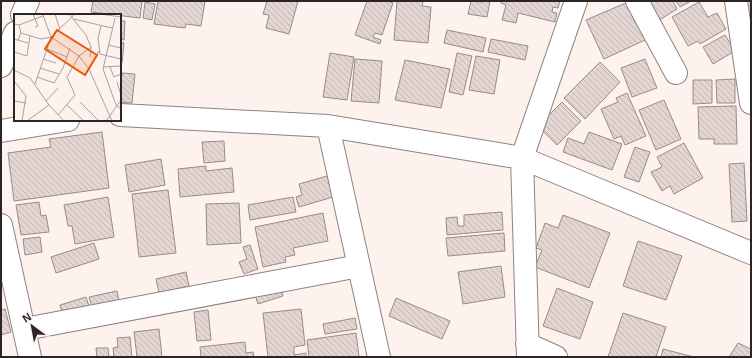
<svg xmlns="http://www.w3.org/2000/svg" width="752" height="358" viewBox="0 0 752 358" font-family="Arial,sans-serif">
  <style>
    .building { fill: url(#building-back-hatch); stroke: #988c89 }
    .lines { fill: none; stroke-linecap: round; stroke-linejoin: round }
    .minor-casing { stroke: #8e8380; stroke-width: 24 }
    .minor { stroke: #fff; stroke-width: 22 }
    .inset-road { fill: none; stroke: #aaa09e; stroke-width: 1 }
    .view { fill: #e8590c; fill-opacity: 0.15; stroke: #e8590c; stroke-width: 2 }
    .inset-edge { fill: none; stroke: #2b2625; stroke-width: 2 }
  </style>
  <defs>
    <pattern id="building-back-hatch" width="6" height="6" patternUnits="userSpaceOnUse"><rect width="6" height="6" fill="#e2d5d2"/><path d="M-1 5l2 2M0 0l6 6M5-1l2 2" fill="none" stroke="#c2b7b4"/></pattern>
  </defs>
  <rect width="100%" height="100%" fill="#fef2ee"/>
  <path class="building" d="M93 1H142L140 18 91 12Z
    M158 1H205L201 26 186 24 185 28 154 24Z
    M267 1H298L289 34 266 28 269 15 263 14Z
    M367 1H387L393 3 382 35 375 33 373 37 381 40 380 44 355 35Z
    M397 1H423L422 6 431 7 428 43 394 40Z
    M471 1 482 2V1H490L487 17 468 14Z
    M501 1H560L558 8 553 7 552 12 557 13 555 22 518 13 516 23 502 20 506 5 501 3Z
    M648 1H673L677 9 658 21Z
    M676 1H691L680 7Z
    M743 1H751V22Z
    M145 2 155 4 152 20 143 18Z
    M628 2 645 40 604 59 586 20Z
    M699 2 708 17 717 13 726 29 700 44 698 41 688 46 672 17Z
    M120 21H125L124 40 120 39Z
    M447 30 486 38 483 52 444 43Z
    M725 35 735 51 713 64 703 47Z
    M491 39 528 46 525 60 488 52Z
    M120 42 124 43 122 63H120Z
    M330 53 354 57 347 100 323 97Z
    M457 53 472 56 463 95 449 92Z
    M476 56 500 60 494 94 469 90Z
    M355 59 382 61 379 103 351 101Z
    M645 59 657 88 632 97 621 68Z
    M405 60 450 69 441 108 395 100Z
    M600 62 620 82 585 119 564 98Z
    M122 73 135 74 132 103 120 102V89Z
    M735 79V103H717L716 80Z
    M693 80H712V103L693 104Z
    M627 93 646 136 625 145 621 136 614 139 601 109 618 102 616 98Z
    M664 100 681 139 656 150 639 110Z
    M562 102 581 121 557 145 538 126Z
    M736 106 737 144H714V139H699L698 107Z
    M102 132 109 188 14 201 8 153 51 147 49 139Z
    M589 132 622 144 612 170 563 152 568 138 584 144Z
    M224 141 225 161 204 163 202 142Z
    M684 143 703 178 674 194 670 186 662 191 651 172 662 167 657 157Z
    M635 147 650 152 639 182 624 177Z
    M161 159 165 185 129 192 125 165Z
    M744 163 747 221 732 222 729 164Z
    M206 166V171L232 168 234 192 180 197 178 169Z
    M327 176 333 197 299 207 296 197 302 195 299 184Z
    M168 190 176 253 139 257 132 194Z
    M108 197 114 237 75 244 72 226H68L64 205Z
    M293 197 296 212 250 220 248 205Z
    M39 202 41 216 46 215 49 232 21 235 16 205Z
    M239 203 241 243 207 245 206 204Z
    M502 212 503 230 447 235 446 218 457 217 458 226H464V215Z
    M323 213 328 241 293 248 295 255 285 257 286 262 263 267 255 227Z
    M563 215 610 233 589 288 535 267 542 250 536 248 545 223 558 228Z
    M504 233 505 251 448 256 446 238Z
    M40 237 42 252 25 255 23 239Z
    M638 241 682 256 666 300 623 286Z
    M94 243 99 259 56 273 51 257Z
    M250 245 258 269 244 274 239 262 247 259 243 247Z
    M501 266 505 297 463 304 458 272Z
    M186 272 189 286 159 293 156 279Z
    M280 284 283 296 258 304 254 292Z
    M557 288 593 302 580 339 543 326Z
    M117 291 119 301 92 307 89 297Z
    M86 297 89 306 63 315 60 305Z
    M396 298 450 321 442 339 389 316Z
    M5 309 11 332 1 335V310Z
    M301 309 305 345 294 347V355L306 353V357H268L263 313Z
    M208 310 211 340 197 341 194 312Z
    M623 313 666 327 656 357H608Z
    M355 318 357 329 325 334 323 324Z
    M159 329 162 357H137L134 332Z
    M356 333 359 357H309L307 340Z
    M130 337 132 357H114L113 348 118 347 117 338Z
    M245 342 246 353 253 352 254 357H201L200 347Z
    M738 343 751 349V357H729Z
    M96 348H108L109 357H97Z
    M663 349 694 357H661Z"/>
  <g class="lines">
    <g class="minor-casing">
      <path id="minor" d="M637 1 676 73
        M736 1 751 103
        M22 15 28 1
        M1 66 15 33
        M120 115 328 126 522 158 751 253
        M328 126 379 357
        M1 131 68 120
        M1 225 30 357
        M25 329 359 266
        M527 344 556 357
        M528 357 522 158 576 1"/>
    </g>
    <use href="#minor" class="minor"/>
  </g>
  <g transform="translate(14 14)">
    <rect width="107" height="107" fill="#fef2ee"/>
    <path class="inset-road" d="M19 0 24 12 21 13M41 0 46 16M55 0 72 21 77 33 76 43M86 0 107 3M29 1 37 23M101 4 89 55 102 91 107 95M60 5 98 14M0 10 5 11 29 2M87 12 84 24 86 40 107 45M7 19 27 25 37 23 65 42 75 55 98 107M0 25 14 29M4 26 7 19 5 11M94 31 107 34M33 35 53 43M0 38 13 42 16 22M29 45 42 49M89 53 106 52M96 53 100 63 107 60M26 54 45 60M75 55 85 37M0 56 16 64 35 91 50 107M23 63 40 69 49 54 56 34M1 68 12 82 8 107M103 68 107 81M21 70 37 23 61 0M0 87 12 89M32 87 44 74M66 88 85 107M53 91 70 107M44 101 61 81 53 63 65 42 77 33M13 107 35 91M92 107 107 86"/>
    <path class="view" d="M43 16 83 41 71 61 31 35Z"/>
    <rect width="107" height="107" class="inset-edge"/>
  </g>
  <rect width="752" height="358" fill="none" stroke="#2b2625" stroke-width="4"/>
  <g transform="translate(32 326) rotate(328)" stroke="#fef2ee" stroke-width="3" paint-order="stroke">
  <path d="M0-3L7 15L0 10L-7 15Z" fill="#2b2625"/>
  <text y="-6" font-size="11" font-weight="bold" text-anchor="middle" fill="#2b2625">N</text>
  </g>
</svg>
